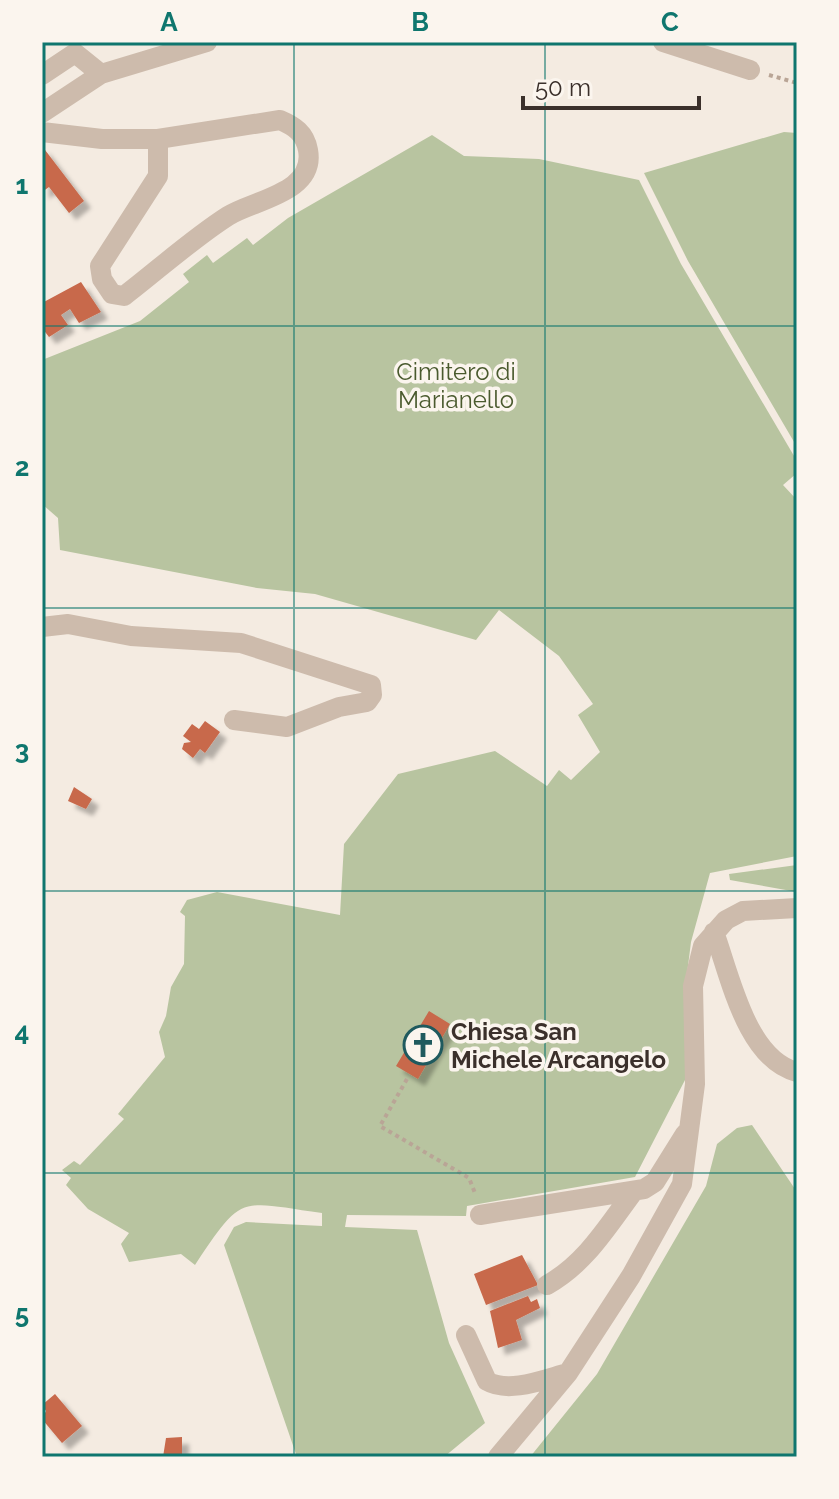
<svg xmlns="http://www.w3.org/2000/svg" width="839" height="1499" viewBox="0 0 839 1499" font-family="Raleway,sans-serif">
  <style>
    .green { fill: #b8c4a0 }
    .building { fill: #c8694b; filter: url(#shadow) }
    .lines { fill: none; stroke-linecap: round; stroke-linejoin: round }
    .path { stroke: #b9a596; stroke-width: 4; stroke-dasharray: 4 4; stroke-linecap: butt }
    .minor { stroke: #cdbbac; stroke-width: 20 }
    .grid { fill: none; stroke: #0f766e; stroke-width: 2; stroke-opacity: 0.55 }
    .labels { text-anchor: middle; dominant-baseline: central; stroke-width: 7; stroke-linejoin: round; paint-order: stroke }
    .park-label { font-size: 24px; fill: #4a5a2e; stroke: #fbf5ee }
    .poi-label { font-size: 24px; font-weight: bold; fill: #3b302b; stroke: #fbf5ee; text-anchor: start }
    .neatline { fill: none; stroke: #0f766e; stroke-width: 3 }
    .grid-label { font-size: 26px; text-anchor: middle; font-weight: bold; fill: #0f766e }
  </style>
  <defs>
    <filter id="shadow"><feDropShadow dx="7" dy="7" stdDeviation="2" flood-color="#0004"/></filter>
  </defs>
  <rect width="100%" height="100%" fill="#f4ebe1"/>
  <path class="green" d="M784 132 797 133V447L688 261 644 173Z
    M432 135 464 156 539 159 639 180 681 264 797 461V473L783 485 797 500V856L710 873 691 942 685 990V1080L635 1177 467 1206 466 1216 347 1215 345 1227 417 1230 449 1343 485 1423 444 1457H297L224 1245 234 1227 246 1222 322 1226V1213C238 1201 243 1193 195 1265L181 1254 129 1262 121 1244 129 1233 88 1209 66 1185 71 1178 62 1170 74 1161 80 1165 124 1119 118 1114 165 1057 159 1032 166 1016 171 987 184 964 185 916 180 912 187 900 217 892 340 915 344 844 398 774 495 751 547 786 559 770 571 780 600 752 578 715 593 704 559 656 499 610 476 640 315 594 257 588 60 550 58 518 42 504V360L140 321 189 282 183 274 207 255 213 263 247 238 253 245 288 218Z
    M797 865V892L730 880 729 874Z
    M752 1125 797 1192V1457H530L597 1374 706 1186 717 1144 737 1128Z"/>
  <path class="building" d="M42 146 84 201 69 213 49 187 42 192Z
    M81 282 101 312 79 323 70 309 61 315 68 325 49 337 42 328V303Z
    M205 721 220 732 205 753 200 749 193 758 182 749 184 743 191 742 183 736 192 724 199 729Z
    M74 787 92 799 86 809 68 801Z
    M429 1011 450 1024 418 1079 396 1066Z
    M522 1255 538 1285 486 1305 474 1274Z
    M528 1296 531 1302 537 1299 540 1308 516 1320 522 1340 498 1348 490 1311Z
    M55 1394 82 1426 62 1443 42 1419 46 1411 42 1405Z
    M182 1437V1457H163L166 1438Z"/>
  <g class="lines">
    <path class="path" d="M769 75 797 83
      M407 1079 380 1126 469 1178 475 1193"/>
    <path class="minor" d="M663 42 750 70
      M42 75 75 53 101 74
      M42 113 101 74 207 42
      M42 132 102 139H158L280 120C294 126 305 133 308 150 316 193 253 200 228 216 192 239 158 270 124 296L112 294 102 279 100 266 158 176V139
      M42 627 68 624 131 636 241 643 371 685 372 695 367 702 339 707 287 727 234 720
      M714 932C730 975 746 1059 797 1072
      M480 1215 644 1189 655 1182 685 1134
      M547 1285C586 1263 607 1227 634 1191
      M466 1335 487 1381C509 1394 545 1379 568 1373
      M498 1457 568 1373 631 1276 682 1184 695 1084 693 986 703 946 726 920 743 911 797 908"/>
  </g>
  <path class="grid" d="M294 42V1457M545 42V1457M42 326H797M42 608H797M42 891H797M42 1173H797"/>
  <defs>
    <g id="church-ring" transform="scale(2)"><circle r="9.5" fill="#fbf5ee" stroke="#1f5a5e" stroke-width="1.5"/><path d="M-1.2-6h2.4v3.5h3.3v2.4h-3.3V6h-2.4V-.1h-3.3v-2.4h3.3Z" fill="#1f5a5e"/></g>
  </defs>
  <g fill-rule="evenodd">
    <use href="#church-ring" x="423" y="1045"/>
  </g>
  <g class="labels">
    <g class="park-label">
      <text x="456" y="371">Cimitero di<tspan x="456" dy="28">Marianello</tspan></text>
    </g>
    <g class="poi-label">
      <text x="451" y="1031">Chiesa San<tspan x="451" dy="28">Michele Arcangelo</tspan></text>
    </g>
  </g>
  <rect width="839" height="1499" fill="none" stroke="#fbf5ee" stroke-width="88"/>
  <path d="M523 96v12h176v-12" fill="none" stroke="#3b302b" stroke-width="4"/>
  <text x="535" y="96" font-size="24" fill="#3b302b" stroke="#fbf5ee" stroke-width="6" paint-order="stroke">50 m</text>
  <rect x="44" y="44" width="751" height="1411" class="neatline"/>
  <g class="grid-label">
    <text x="169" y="31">A</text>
    <text x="420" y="31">B</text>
    <text x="670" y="31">C</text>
    <text x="22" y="194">1</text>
    <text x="22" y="476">2</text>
    <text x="22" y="759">3</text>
    <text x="22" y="1041">4</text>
    <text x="22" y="1323">5</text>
  </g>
</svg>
